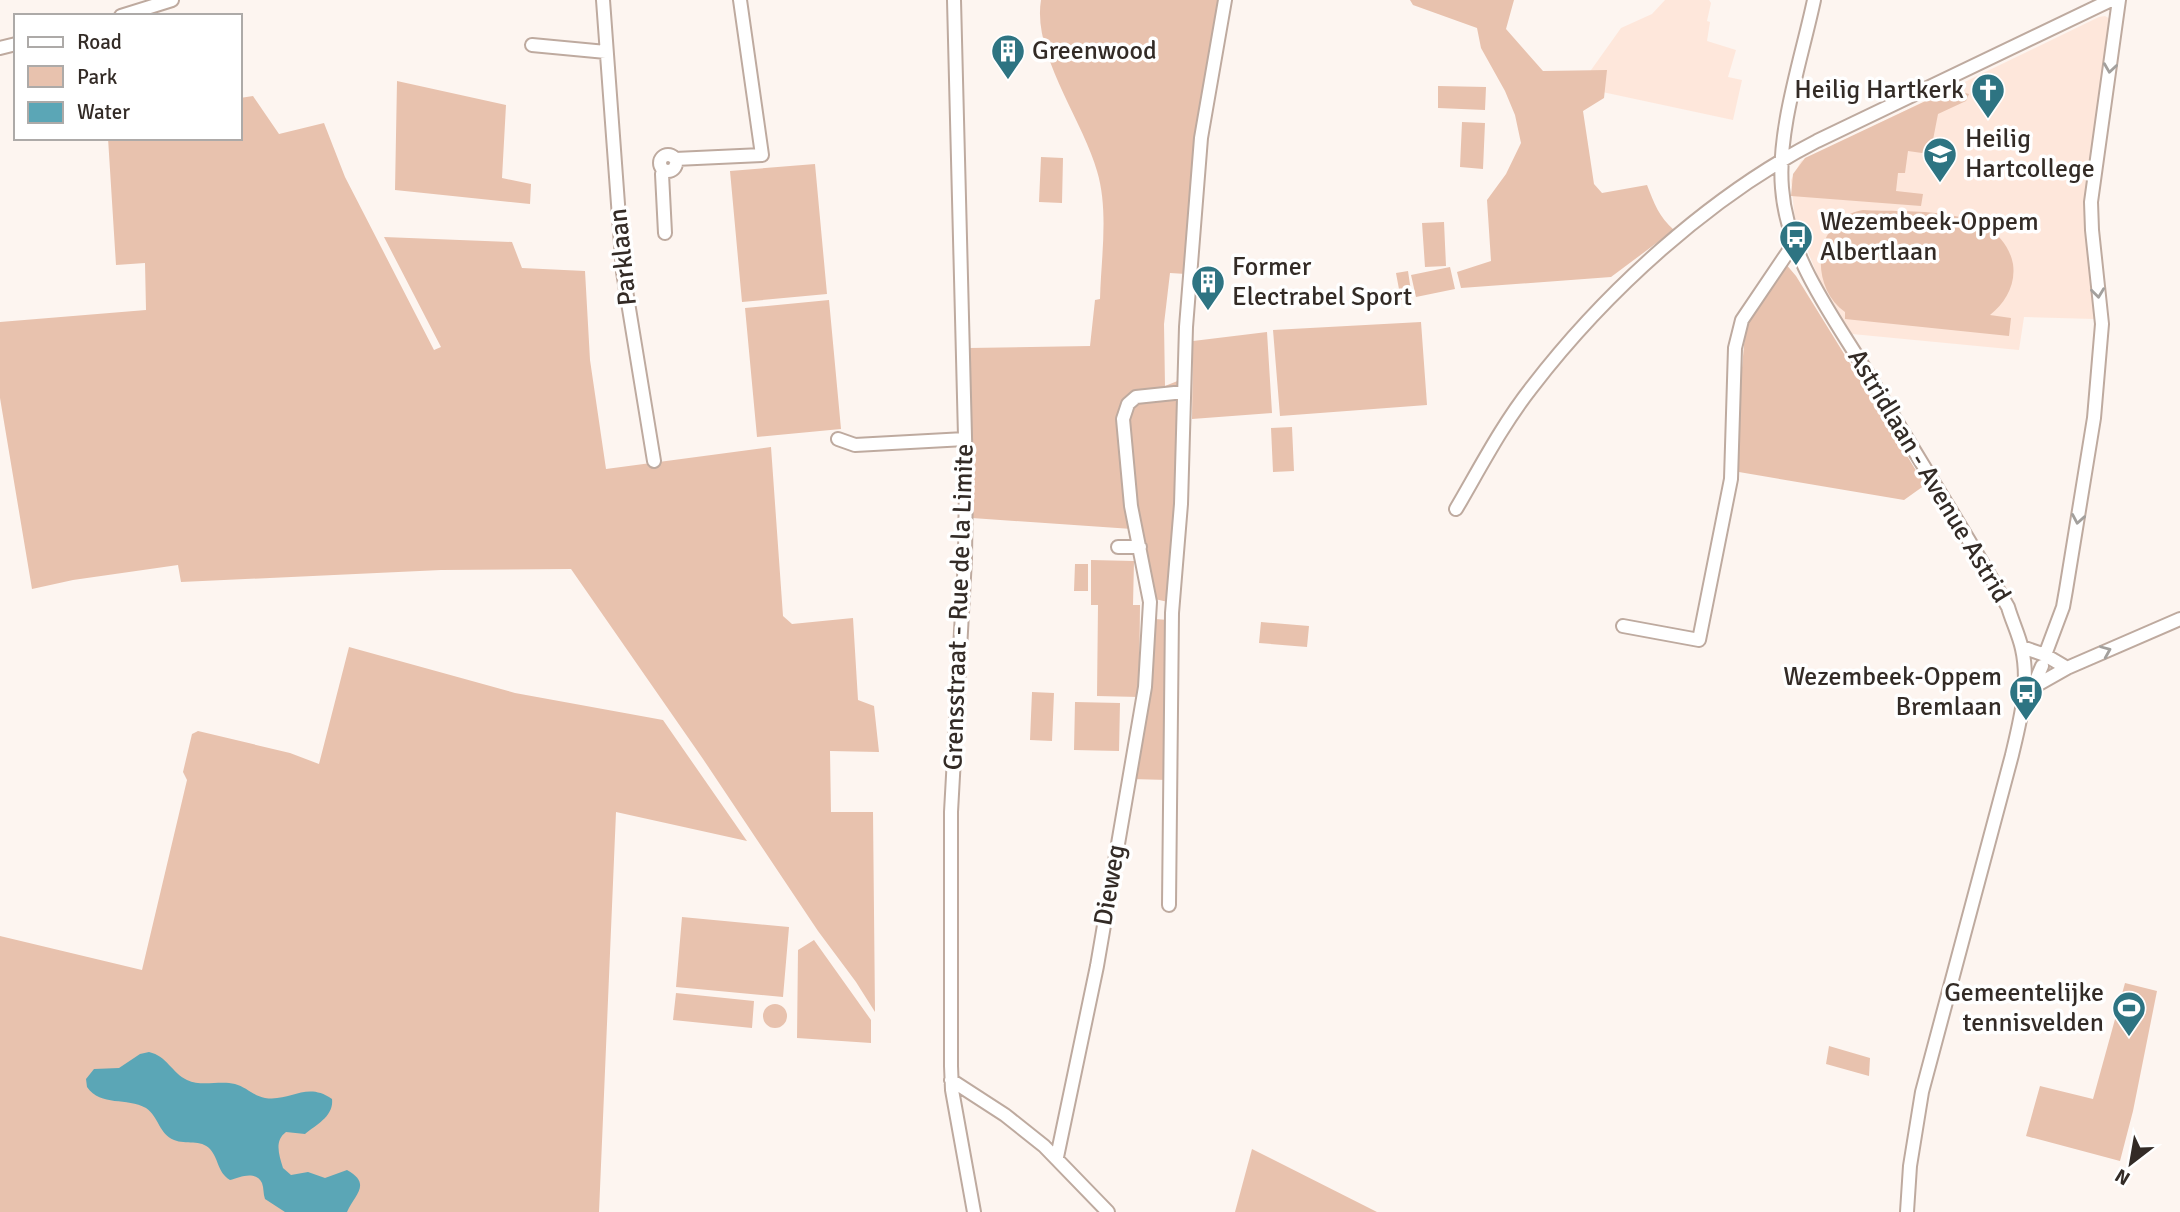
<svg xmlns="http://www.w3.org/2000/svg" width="2180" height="1212" viewBox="0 0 2180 1212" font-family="Signika,sans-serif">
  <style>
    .built { fill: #fee7db }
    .green { fill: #e8c2ae }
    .water { fill: #5ba6b6 }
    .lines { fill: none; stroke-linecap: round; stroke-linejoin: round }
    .minor-casing { stroke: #beaa9f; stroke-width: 16 }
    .minor { stroke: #fff; stroke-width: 12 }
    .oneway { stroke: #a3a09d }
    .labels { text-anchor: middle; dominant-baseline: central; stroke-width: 7; stroke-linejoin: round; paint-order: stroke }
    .poi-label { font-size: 26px; fill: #332b26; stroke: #fff; text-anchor: start }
    .street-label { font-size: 26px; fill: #332b26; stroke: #fff }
  </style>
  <rect width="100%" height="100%" fill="#fdf5f0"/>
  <path class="built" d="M1665 0H1709L1711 3 1707 21 1710 22 1707 41 1736 50 1728 77 1742 80 1733 120 1579 87 1621 28 1652 14Z
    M2105 16 2112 20 2095 136 2092 283 2094 319 2024 317 2019 350 1852 334 1820 281 1795 221 1791 180 1801 161 2099 17Z"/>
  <path class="green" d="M1041 0H1220L1186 274 1170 273 1164 324 1165 386 1180 380 1176 505 1168 602 1146 597 1132 529 972 518 969 348 1090 346 1095 300 1100 299C1101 258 1109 211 1097 171 1083 120 1032 54 1041 0Z
    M1410 0H1514L1506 29 1543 71 1607 70 1604 98 1583 111 1594 184 1602 193 1647 185C1654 203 1659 217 1674 230L1611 277 1461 288 1457 272 1491 261 1487 200 1506 174 1521 143 1515 115 1505 91 1481 48 1477 28 1413 5Z
    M397 81 506 105 502 178 531 184 530 204 395 190Z
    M1438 86 1486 87 1485 110 1438 108Z
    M1951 89 1969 94 1966 101 1938 114 1931 150 1922 153 1908 151 1905 173H1898L1896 191 1923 194 1921 206 1791 196 1793 174 1805 158Z
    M253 96 279 134 324 123 345 177 434 350 441 347 384 237 512 242 522 268 585 271 590 360 606 469 771 447 783 616 792 624 853 618 858 700 874 706 879 752 830 751 831 812H873L875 1012 856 982 818 931 703 759 571 569 441 570 181 582 178 565 73 580 32 589 0 398V322L146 310 145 263 116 265 108 138H240V98Z
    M1462 122 1485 123 1483 169 1460 167Z
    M1041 157 1063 158 1062 203 1039 202Z
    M815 164 827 294 742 302 730 171Z
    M1863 210C1910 213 2001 203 2013 264 2016 285 2005 303 1990 315L2011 318 2009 336 1845 319V312C1808 286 1813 218 1863 210Z
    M1444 222 1446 266 1425 267 1422 223Z
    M1785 263 1796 276 1925 485 1904 500 1733 471 1746 322Z
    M1450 267 1455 289 1416 297 1411 275Z
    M1408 271 1412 298 1401 300 1396 273Z
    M829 300 841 429 757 437 745 308Z
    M1421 322 1427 405 1280 416 1273 330Z
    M1267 332 1272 413 1192 419 1193 341Z
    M1292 427 1294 471 1273 472 1271 428Z
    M1091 560 1134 561 1133 605H1140L1139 697 1097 696 1098 605H1091Z
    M1075 564H1088V591H1074Z
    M1155 619 1168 620V780L1131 779Z
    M1261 622 1309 626 1307 647 1259 643Z
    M349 647 515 693 663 720 747 841 616 812 599 1212H0V936L142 970 187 780 183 772 192 734 198 731 290 753 319 764Z
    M1032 692 1054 693 1052 741 1030 740Z
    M1075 702 1120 703 1119 751 1074 750Z
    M682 917 789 927 783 997 676 987Z
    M814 940 871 1020V1043L797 1038 798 950Z
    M2125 983 2157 991 2133 1111 2120 1161 2026 1136 2040 1086 2093 1099Z
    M676 993 754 1001 752 1028 673 1020Z
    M763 1016a12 12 0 1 1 24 0a12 12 0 1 1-24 0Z
    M1829 1046 1870 1058 1869 1076 1826 1064Z
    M1252 1149 1377 1212H1235Z"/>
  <path class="water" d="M149 1052C167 1056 172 1073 187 1080 202 1087 220 1080 235 1084 246 1087 254 1096 265 1098 291 1102 306 1081 332 1099 334 1116 317 1124 305 1134L286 1132C274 1141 279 1155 283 1168L291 1175 308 1172 325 1178 347 1170C372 1184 355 1194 347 1212H285L265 1199C263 1194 264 1188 262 1183 255 1170 240 1177 230 1180 217 1172 219 1159 210 1149 201 1139 186 1145 174 1140 159 1134 159 1117 146 1108 127 1097 101 1107 87 1087L86 1079 94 1069 119 1068 140 1054Z"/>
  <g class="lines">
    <g class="minor-casing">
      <path id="minor" d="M603 0 623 272 654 461
        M954 0 966 476 965 559 951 812V1066L952 1090 974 1212
        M1814 0C1802 57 1777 130 1782 188 1787 257 1833 316 1868 374 1914 452 1963 528 2008 607 2012 621 2019 635 2022 649 2030 684 2020 721 2012 755L1922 1092 1910 1166 1907 1212
        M121 16 172 0
        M532 45 606 52
        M0 48 16 44
        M660 163a8 8 0 1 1 16 0a8 8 0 1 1-16 0Z
        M675 159 762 155 740 0
        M664 170 662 174 665 233
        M838 439 855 445 965 439
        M1456 509C1480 468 1502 425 1532 387 1605 292 1710 196 1817 141L2111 0
        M1118 547H1140
        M1623 626 1699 640 1731 479 1735 348 1742 320 1794 243
        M2022 647 2045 655 2067 668
        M2045 655 2063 607 2066 590 2094 418 2102 324 2092 230 2091 202 2119 0
        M2033 687 2042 666
        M2023 693 2067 668 2180 619
        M1169 905 1172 613 1181 504 1186 327 1201 138 1225 0
        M951 1080 1005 1115 1044 1146 1108 1212
        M1057 1157 1097 966 1145 687 1150 602 1131 506 1123 419 1128 404 1136 397 1184 392"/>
    </g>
    <use href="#minor" class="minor"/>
  </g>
  <defs><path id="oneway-chevron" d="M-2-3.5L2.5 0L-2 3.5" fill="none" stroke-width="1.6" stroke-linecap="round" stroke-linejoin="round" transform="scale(1.75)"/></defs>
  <g class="oneway">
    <use href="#oneway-chevron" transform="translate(2110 68) rotate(98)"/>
    <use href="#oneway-chevron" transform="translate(2098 293) rotate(83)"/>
    <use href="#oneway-chevron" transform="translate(2078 519) rotate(100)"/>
    <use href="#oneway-chevron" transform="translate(2106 651) rotate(-23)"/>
  </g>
  <defs>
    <g id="building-pin" transform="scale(1.75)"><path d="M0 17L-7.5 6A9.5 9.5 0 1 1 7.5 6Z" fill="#2e7482" stroke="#fff"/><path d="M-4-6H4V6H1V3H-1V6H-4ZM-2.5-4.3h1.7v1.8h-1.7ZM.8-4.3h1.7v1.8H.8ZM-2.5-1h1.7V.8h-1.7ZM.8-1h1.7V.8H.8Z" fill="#fff"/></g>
    <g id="church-pin" transform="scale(1.75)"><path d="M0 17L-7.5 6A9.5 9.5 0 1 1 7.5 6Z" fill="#2e7482" stroke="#fff"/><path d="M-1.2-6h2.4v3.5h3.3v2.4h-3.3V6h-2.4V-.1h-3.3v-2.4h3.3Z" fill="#fff"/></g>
    <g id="school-pin" transform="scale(1.75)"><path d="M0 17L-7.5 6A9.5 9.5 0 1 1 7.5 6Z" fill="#2e7482" stroke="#fff"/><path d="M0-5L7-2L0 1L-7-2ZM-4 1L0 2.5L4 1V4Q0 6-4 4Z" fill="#fff"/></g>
    <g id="bus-pin" transform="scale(1.75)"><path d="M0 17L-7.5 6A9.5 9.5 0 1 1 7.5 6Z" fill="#2e7482" stroke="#fff"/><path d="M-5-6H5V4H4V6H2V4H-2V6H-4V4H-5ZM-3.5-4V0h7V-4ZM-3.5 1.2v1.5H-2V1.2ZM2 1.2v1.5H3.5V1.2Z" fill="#fff"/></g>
    <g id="stadium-pin" transform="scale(1.75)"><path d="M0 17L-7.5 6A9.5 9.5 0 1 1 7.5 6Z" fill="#2e7482" stroke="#fff"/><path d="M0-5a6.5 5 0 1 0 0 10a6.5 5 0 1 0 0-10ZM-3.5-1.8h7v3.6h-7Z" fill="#fff"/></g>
  </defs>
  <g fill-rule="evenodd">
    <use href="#building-pin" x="1008" y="51"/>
    <use href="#church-pin" x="1988" y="90"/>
    <use href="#school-pin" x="1940" y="154"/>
    <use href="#bus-pin" x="1796" y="237"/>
    <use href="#building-pin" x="1208" y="282"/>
    <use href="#bus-pin" x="2026" y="692"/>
    <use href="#stadium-pin" x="2129" y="1008"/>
  </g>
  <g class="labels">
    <g class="poi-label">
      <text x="1032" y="51">Greenwood</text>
      <text x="1964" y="90" text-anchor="end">Heilig Hartkerk</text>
      <text x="1965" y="139">Heilig<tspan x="1965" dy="30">Hartcollege</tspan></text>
      <text x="1820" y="222">Wezembeek-Oppem<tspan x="1820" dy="30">Albertlaan</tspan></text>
      <text x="1232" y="267">Former<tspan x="1232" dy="30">Electrabel Sport</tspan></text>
      <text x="2002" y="677" text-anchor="end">Wezembeek-Oppem<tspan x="2002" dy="30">Bremlaan</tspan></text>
      <text x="2104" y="993" text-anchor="end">Gemeentelijke<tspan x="2104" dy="30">tennisvelden</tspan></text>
    </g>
    <g class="street-label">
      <text transform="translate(623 257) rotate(-96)">Parklaan</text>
      <text transform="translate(1929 476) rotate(59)">Astridlaan - Avenue Astrid</text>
      <text transform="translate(959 607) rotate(-88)">Grensstraat - Rue de la Limite</text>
      <text transform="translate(1110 885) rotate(-80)">Dieweg</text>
    </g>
  </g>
  <rect x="14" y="14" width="228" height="126" fill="#ffffff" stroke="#adaaa8" stroke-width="2"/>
  <rect x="28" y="37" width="35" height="10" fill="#ffffff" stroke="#adaaa8" stroke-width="2"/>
  <text x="77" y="49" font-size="21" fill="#332b26">Road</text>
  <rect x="28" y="66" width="35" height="21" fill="#e8c2ae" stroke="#adaaa8" stroke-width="2"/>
  <text x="77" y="84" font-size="21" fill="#332b26">Park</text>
  <rect x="28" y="102" width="35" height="21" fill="#5ba6b6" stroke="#adaaa8" stroke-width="2"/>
  <text x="77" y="119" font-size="21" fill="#332b26">Water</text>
  <g transform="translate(2131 1163) rotate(211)" stroke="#ffffff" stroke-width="5" paint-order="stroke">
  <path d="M0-5L12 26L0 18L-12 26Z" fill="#332b26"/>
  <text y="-10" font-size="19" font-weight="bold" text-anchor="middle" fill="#332b26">N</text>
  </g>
</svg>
